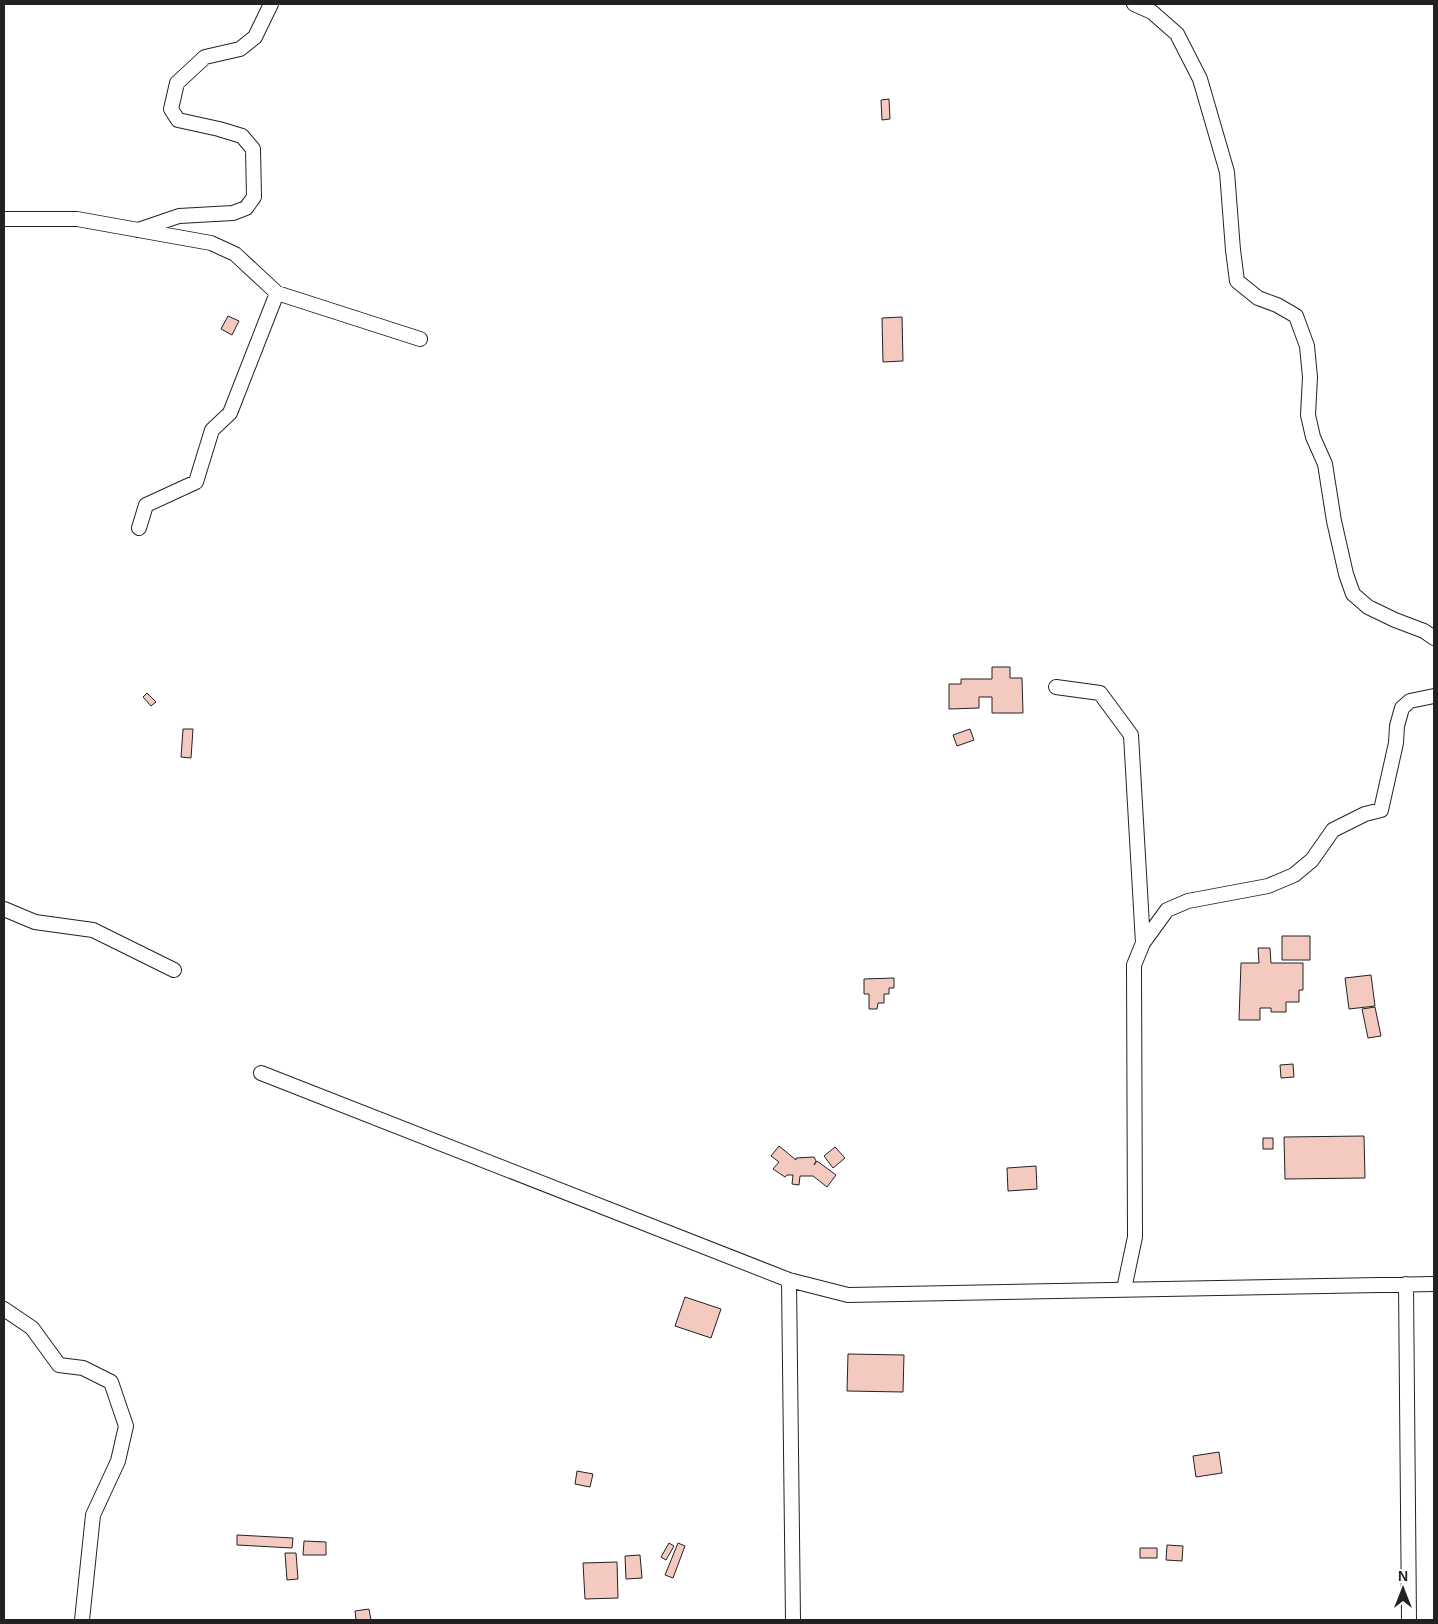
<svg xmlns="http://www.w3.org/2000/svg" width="1438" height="1624" viewBox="0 0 1438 1624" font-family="Arial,sans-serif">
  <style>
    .building { fill: #f3c9c0; stroke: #222 }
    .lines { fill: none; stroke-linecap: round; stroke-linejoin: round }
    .street-casing { stroke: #222; stroke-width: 16 }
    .street { stroke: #fff; stroke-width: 14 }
  </style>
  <rect width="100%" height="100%" fill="#fff"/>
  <path class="building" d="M889 99 890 119 882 120 881 100Z
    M228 316 239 321 232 335 221 329Z
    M902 317 903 361 883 362 882 318Z
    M992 667H1010V678H1022L1023 713H992V697H979V708L949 709V684H961V679H992Z
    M147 693 156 702 151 706 143 697Z
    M183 729H193L191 758 181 757Z
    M970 729 974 740 957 746 953 735Z
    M1282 936H1310V960H1282Z
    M1258 948H1270L1271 963H1303V990H1299V1002H1286V1012H1271V1008H1260V1020H1239L1241 963H1259Z
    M1371 975 1375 1006 1349 1009 1345 978Z
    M894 978V988H889V994H884V1003H878L877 1009H869V994H864V979Z
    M1375 1007 1381 1036 1368 1038 1362 1009Z
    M1293 1064 1294 1077 1281 1078 1280 1065Z
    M1364 1136 1365 1178 1285 1179 1284 1137Z
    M1263 1138H1273V1149H1263Z
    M779 1146 796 1160V1158L814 1157 816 1161 814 1165 817 1161 836 1175 827 1187 813 1176H800L799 1185 792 1184 793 1175H787L785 1177 773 1169 779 1162 771 1156Z
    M835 1147 845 1158 833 1168 824 1156Z
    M1036 1166 1037 1189 1008 1191 1007 1168Z
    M685 1297 721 1309 711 1338 675 1326Z
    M848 1354 904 1355 903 1392 847 1391Z
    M1219 1452 1222 1473 1196 1477 1193 1456Z
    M577 1471 593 1474 590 1487 575 1484Z
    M237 1535 293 1538 292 1548 237 1545Z
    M304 1541 326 1542V1555H303Z
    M669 1543 674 1546 666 1560 661 1557Z
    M678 1543 685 1546 673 1578 665 1575Z
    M1167 1545 1183 1546 1182 1561 1166 1560Z
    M1140 1548H1157V1558H1140Z
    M285 1553H296L298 1579 287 1580Z
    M640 1555 642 1578 626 1579 625 1556Z
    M617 1562 618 1598 585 1599 583 1563Z
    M369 1609 371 1620H356L355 1611Z"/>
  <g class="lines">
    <g class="street-casing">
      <path id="street" d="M1134 4 1152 12 1177 34 1200 79 1227 172 1233 250 1237 281 1258 298 1277 305 1296 316 1307 346 1310 377 1308 415 1313 437 1325 464 1334 521 1346 574 1353 594 1368 607 1395 620 1424 631 1434 638
        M4 219H77L211 243 235 254 277 293 420 339
        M138 230 179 216 233 213 246 208 254 197 253 149 242 136 219 129 178 120 171 109 177 83 205 57 240 49 255 37 271 4
        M139 528 146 505 196 482 212 430 230 413 277 293
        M1056 687 1100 693 1131 735 1143 943
        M4 909 35 922 93 930 174 970
        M261 1073 789 1280 848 1295 1434 1284
        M789 1280 793 1620
        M1406 1284 1409 1620
        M1124 1289 1135 1237 1134 965 1143 943 1167 910 1188 901 1268 886 1294 875 1312 860 1333 830 1365 814 1381 810 1396 743 1397 726 1402 708 1410 701 1434 696
        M4 1309 32 1328 59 1365 83 1368 111 1382 126 1426 118 1461 93 1515 82 1620"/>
    </g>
    <use href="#street" class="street"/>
  </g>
  <rect width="1438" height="1624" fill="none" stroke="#222222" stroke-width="10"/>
  <g transform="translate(1403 1589)" stroke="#ffffff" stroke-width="4" paint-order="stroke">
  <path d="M0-4L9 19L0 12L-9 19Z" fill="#222222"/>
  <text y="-8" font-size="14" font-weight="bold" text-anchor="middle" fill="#222222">N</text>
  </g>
</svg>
